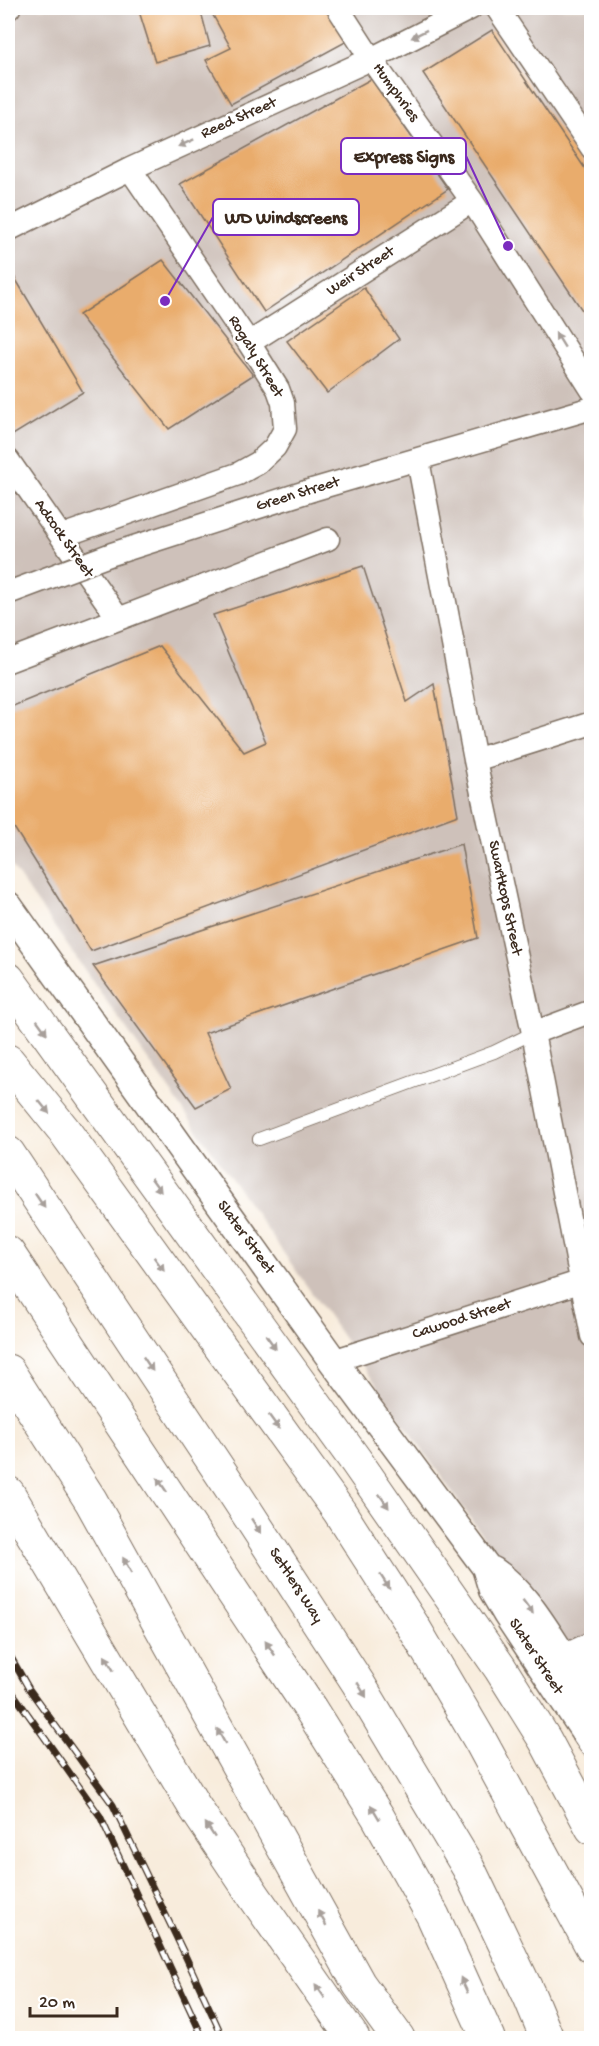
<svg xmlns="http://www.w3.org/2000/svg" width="599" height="2046" viewBox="0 0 599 2046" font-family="'Gochi Hand',sans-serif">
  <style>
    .industrial { fill: #cec1ba }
    .building { fill: #e9ac6c }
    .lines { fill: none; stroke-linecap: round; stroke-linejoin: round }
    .service-casing { stroke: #7d6e60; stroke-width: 14 }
    .minor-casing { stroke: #7d6e60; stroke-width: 25 }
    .tertiary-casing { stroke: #7d6e60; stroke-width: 31 }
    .motorway-casing { stroke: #7d6e60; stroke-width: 35 }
    .service { stroke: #fff; stroke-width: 12 }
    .minor { stroke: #fff; stroke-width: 22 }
    .tertiary { stroke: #fff; stroke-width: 28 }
    .motorway { stroke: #fff; stroke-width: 33 }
    .rail-casing { stroke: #3b2a1e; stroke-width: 7 }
    .rail { stroke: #fff; stroke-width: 4.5; stroke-dasharray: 14; stroke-linecap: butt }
    .minor-bridge-casing { stroke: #7d6e60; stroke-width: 25; stroke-linecap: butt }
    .minor-bridge { stroke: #fff; stroke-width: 22 }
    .oneway { fill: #a79f9a }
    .labels { text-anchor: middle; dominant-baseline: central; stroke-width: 5; stroke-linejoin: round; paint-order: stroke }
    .street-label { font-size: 16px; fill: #3b2a1e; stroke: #fff }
    .leader { fill: none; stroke: #7b2cbf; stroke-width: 2 }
    .callout-dot { fill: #7b2cbf; stroke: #fff; stroke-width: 2 }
    .callout { fill: #fff; stroke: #7b2cbf; stroke-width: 2 }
    .callout-label { font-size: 18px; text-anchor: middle; font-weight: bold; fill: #3b2a1e }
  </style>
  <rect width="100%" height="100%" fill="#fff"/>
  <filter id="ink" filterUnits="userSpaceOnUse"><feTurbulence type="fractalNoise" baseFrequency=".0167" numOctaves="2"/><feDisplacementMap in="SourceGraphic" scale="12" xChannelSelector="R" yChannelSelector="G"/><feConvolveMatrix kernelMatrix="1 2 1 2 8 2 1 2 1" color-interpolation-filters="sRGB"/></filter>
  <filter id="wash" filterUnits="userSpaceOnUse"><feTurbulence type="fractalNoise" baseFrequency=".008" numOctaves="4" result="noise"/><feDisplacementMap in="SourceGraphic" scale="24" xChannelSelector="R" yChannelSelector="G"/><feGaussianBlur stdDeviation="1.35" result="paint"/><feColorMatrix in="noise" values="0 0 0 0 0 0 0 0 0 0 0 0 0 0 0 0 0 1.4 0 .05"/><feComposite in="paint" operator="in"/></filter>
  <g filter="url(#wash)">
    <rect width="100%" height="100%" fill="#f8ecdc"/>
    <path class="industrial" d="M8 8H591V1690L8 861Z"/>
    <g id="blocks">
      <path class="building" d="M138 8H200L210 46 155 62Z
        M209 8H330L351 39 231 104 206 60 231 48Z
        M492 30 592 179V325L423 73Z
        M371 79 448 189 264 312 180 184Z
        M163 260 253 375 169 429 79 315Z
        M9 268 83 392 8 438V269Z
        M364 288 399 339 327 393 287 341Z
        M363 566 407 702 434 684 458 815 91 951 8 818V708L160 646 244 752 266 742 213 615Z
        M461 844 478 938 205 1033 231 1089 196 1107 93 966Z"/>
    </g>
  </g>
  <g filter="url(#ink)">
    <use href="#blocks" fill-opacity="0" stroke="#7d6e60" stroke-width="1.5"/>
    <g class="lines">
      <g class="service-casing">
        <path id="service" d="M259 1139 494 1052 533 1033"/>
      </g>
      <g class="minor-casing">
        <path id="minor" d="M338 8 371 59 472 201 592 390
          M497 8 592 148
          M8 9 9 8
          M8 230 130 169 371 59 471 8
          M249 343 472 201
          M8 460 118 618
          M418 460 475 760 533 1033 592 1336
          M312 490 592 408
          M62 536 238 474 258 463 275 447 285 429 283 403 278 389 249 343 130 169
          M8 661 328 539
          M475 760 592 723
          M533 1033 592 1011
          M333 1361 592 1278"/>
      </g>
      <g class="tertiary-casing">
        <path id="tertiary" d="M8 906 333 1361 486 1567 493 1590 507 1614 592 1742
          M493 1571C524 1592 545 1630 565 1660 574 1673 583 1686 592 1699
          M553 1674 564 1659 592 1646"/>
      </g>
      <g class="motorway-casing">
        <path id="motorway" d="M8 979 356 1461 500 1668 545 1740 592 1828
          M8 1061 63 1129 339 1511 413 1626 481 1742 592 1947
          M8 1153 235 1494 358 1683 468 1867 530 1997 547 2038
          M8 1253 311 1710 378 1817 433 1916 488 2038
          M8 1371 91 1501 359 1984 398 2038
          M8 1493 194 1806 254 1896 353 2038"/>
      </g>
      <use href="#service" class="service"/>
      <use href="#minor" class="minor"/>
      <use href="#tertiary" class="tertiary"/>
      <use href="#motorway" class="motorway"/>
      <g class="rail-casing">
        <path id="rail" d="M8 1652 29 1689 113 1805 184 1953 223 2038
          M8 1686 100 1816 203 2038"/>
      </g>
      <use href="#rail" class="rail"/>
      <g class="minor-bridge-casing">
        <path id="minor-bridge" d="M8 593 112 554 312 490"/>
      </g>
      <use href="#minor-bridge" class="minor-bridge"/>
    </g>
    <defs><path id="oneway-solid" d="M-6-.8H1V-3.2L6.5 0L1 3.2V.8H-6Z" transform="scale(1.5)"/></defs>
    <g class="oneway">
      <use href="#oneway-solid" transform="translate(419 34) rotate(153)"/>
      <use href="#oneway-solid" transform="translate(186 143) rotate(156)"/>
      <use href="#oneway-solid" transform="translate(560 340) rotate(-122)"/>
      <use href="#oneway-solid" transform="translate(42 1027) rotate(54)"/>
      <use href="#oneway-solid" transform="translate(44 1107) rotate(51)"/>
      <use href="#oneway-solid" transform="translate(156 1185) rotate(54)"/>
      <use href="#oneway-solid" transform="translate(40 1201) rotate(56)"/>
      <use href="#oneway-solid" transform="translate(159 1264) rotate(54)"/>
      <use href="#oneway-solid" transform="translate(271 1342) rotate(54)"/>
      <use href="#oneway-solid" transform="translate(148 1364) rotate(56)"/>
      <use href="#oneway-solid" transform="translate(274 1422) rotate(54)"/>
      <use href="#oneway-solid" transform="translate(162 1485) rotate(-124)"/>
      <use href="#oneway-solid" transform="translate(384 1501) rotate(55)"/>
      <use href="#oneway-solid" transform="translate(256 1526) rotate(57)"/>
      <use href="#oneway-solid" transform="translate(127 1565) rotate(-119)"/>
      <use href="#oneway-solid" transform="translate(385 1582) rotate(57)"/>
      <use href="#oneway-solid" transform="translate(528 1607) rotate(53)"/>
      <use href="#oneway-solid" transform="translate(270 1648) rotate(-124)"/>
      <use href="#oneway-solid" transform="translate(109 1663) rotate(-121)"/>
      <use href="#oneway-solid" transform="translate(362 1690) rotate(59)"/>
      <use href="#oneway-solid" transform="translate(221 1736) rotate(-119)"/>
      <use href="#oneway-solid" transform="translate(375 1812) rotate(-121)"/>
      <use href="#oneway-solid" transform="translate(210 1830) rotate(-123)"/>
      <use href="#oneway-solid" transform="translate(322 1918) rotate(-119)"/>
      <use href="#oneway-solid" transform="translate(464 1985) rotate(-115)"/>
      <use href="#oneway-solid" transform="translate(320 1991) rotate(-125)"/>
    </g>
  </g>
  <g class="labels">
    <g class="street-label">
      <text transform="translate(395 93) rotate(54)">Humphries</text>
      <text transform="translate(239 119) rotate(-24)">Reed Street</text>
      <text transform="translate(361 272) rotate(-33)">Weir Street</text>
      <text transform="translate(255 357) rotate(59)">Rogaly Street</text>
      <text transform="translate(298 495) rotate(-17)">Green Street</text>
      <text transform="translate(63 539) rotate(55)">Adcock Street</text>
      <text transform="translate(504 898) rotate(78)">Swartkops Street</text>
      <text transform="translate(245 1238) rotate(54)">Slater Street</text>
      <text transform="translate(462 1320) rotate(-18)">Cawood Street</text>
      <text transform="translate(295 1586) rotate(57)">Settlers Way</text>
      <text transform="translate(535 1657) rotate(57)">Slater Street</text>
    </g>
  </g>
  <path class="leader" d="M508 246L466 156M165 301L213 217"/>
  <g class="callout-dot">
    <circle cx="508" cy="246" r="6"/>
    <circle cx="165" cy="301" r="6"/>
  </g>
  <g class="callout">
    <rect x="341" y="138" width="125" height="36" rx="6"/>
    <rect x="213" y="199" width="146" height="36" rx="6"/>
  </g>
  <g class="callout-label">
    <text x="404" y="162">Express Signs</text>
    <text x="286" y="223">WD Windscreens</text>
  </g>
  <rect width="599" height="2046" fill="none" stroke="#fff" stroke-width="30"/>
  <path d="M30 2007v9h87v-9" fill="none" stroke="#3b2a1e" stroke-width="3"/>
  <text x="39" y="2007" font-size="18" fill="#3b2a1e" stroke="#ffffff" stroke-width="4.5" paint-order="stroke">20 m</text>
</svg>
